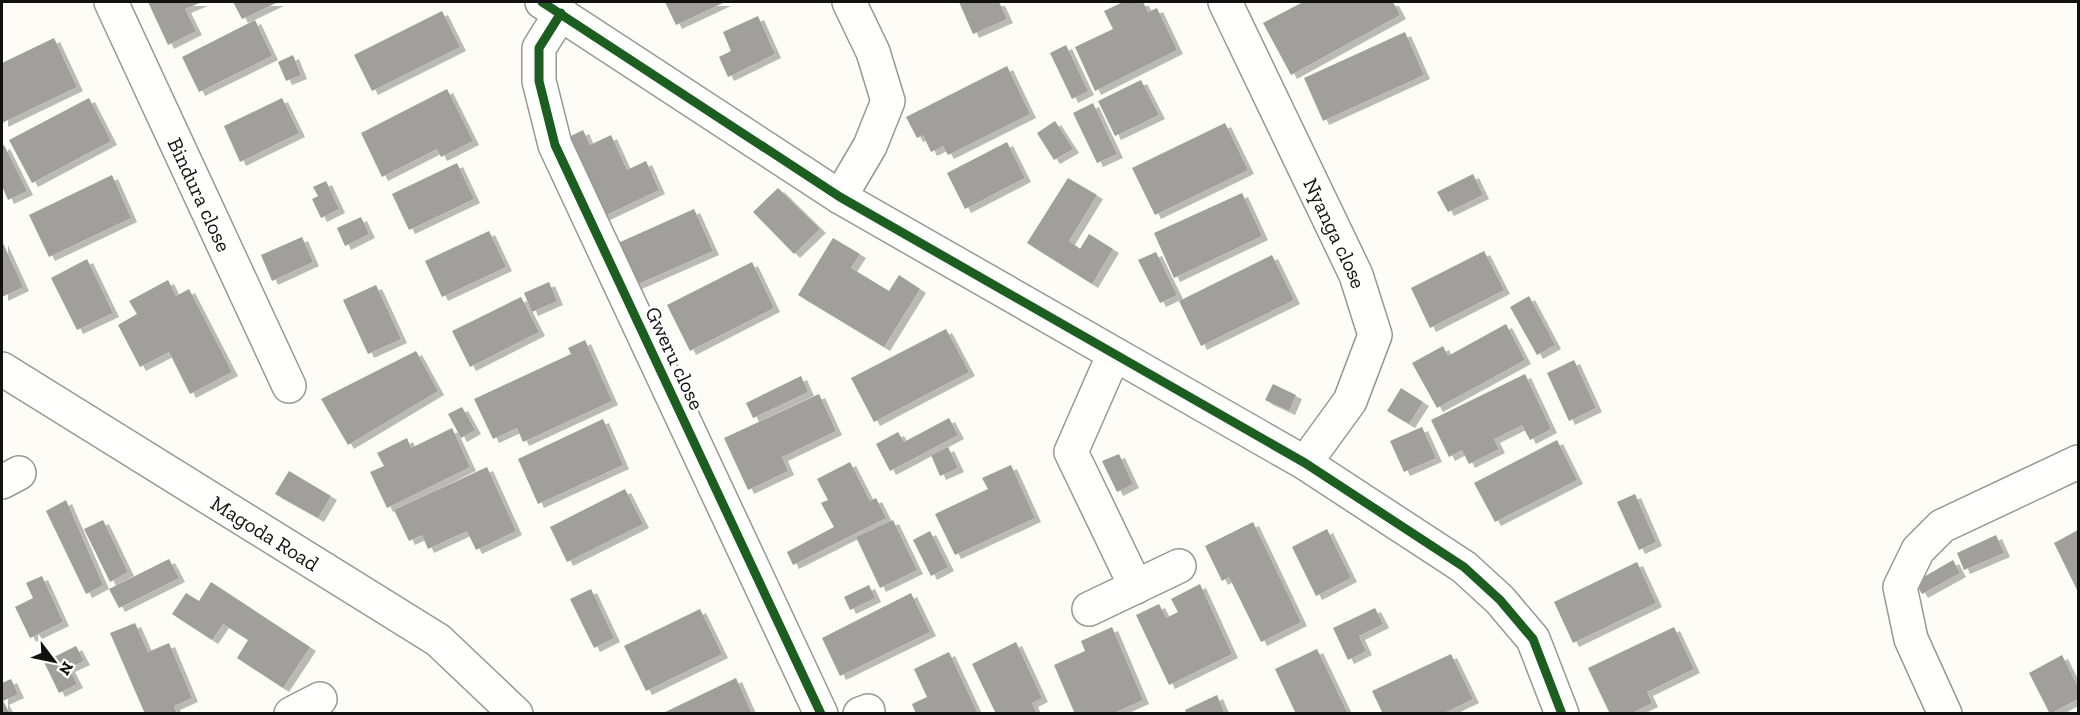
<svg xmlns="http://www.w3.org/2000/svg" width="2080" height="715" viewBox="0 0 2080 715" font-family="'Zilla Slab',serif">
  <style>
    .building { fill: #a19f9c; filter: url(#shadow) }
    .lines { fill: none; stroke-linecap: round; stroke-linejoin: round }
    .minor-casing { stroke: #979795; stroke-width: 36 }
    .minor { stroke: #fffffe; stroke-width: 33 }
    .cycleway-casing { stroke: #fff; stroke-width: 13 }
    .cycleway { stroke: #1b5e20; stroke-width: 9 }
    .labels { text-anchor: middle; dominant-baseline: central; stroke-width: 6; stroke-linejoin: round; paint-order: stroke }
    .street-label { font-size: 21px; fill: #111; stroke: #fff }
  </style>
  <defs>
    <filter id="shadow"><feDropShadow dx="6" dy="4" stdDeviation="0" flood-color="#0004"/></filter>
  </defs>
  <rect width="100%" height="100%" fill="#fdfcf7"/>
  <path class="building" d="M148 2H202L185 9 196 31 168 45Z
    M233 2H278L242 19Z
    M665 2H725L676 25Z
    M959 2H999L1007 19 973 34Z
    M1123 2H1143L1148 12 1157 8 1177 50 1095 91 1075 47 1113 29 1104 11Z
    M1303 2H1393L1400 15 1291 75 1263 23Z
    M442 11 460 47 372 91 354 55Z
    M758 16 775 54 728 77 719 57 731 51 723 32Z
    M255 20 272 56 199 92 182 57Z
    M1405 32 1424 75 1323 121 1304 78Z
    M54 38 77 87 2 123V63Z
    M1066 45 1088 91 1072 99 1050 53Z
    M293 55 301 75 286 81 278 62Z
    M1007 66 1030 114 948 155 943 146 931 152 923 135 917 138 906 117Z
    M1141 80 1159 115 1115 136 1098 101Z
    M447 89 473 141 441 157 437 149 382 177 361 133Z
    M89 98 111 141 32 183 9 140Z
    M282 98 299 133 240 162 224 126Z
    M1093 103 1117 154 1097 163 1073 113Z
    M1055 121 1073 149 1054 160 1037 133Z
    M1225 123 1248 170 1155 215 1132 168Z
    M583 130 590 145 611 135 627 170 646 161 659 190 600 218 563 140Z
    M1007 142 1025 178 965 209 947 173Z
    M4 145 27 191 8 200 2 186V146Z
    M457 163 474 199 409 230 392 194Z
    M1473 174 1483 195 1448 212 1437 192Z
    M112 175 131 218 49 257 29 215Z
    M1068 178 1097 195 1069 241 1080 249 1089 234 1113 249 1092 284 1027 243Z
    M326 181 339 209 321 218 312 199 318 196 313 187Z
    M778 188 820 229 794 254 753 212Z
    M1242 193 1262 236 1174 278 1154 233Z
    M694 209 713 251 636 285 618 243Z
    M361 217 369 234 345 246 337 228Z
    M489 231 506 267 442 297 425 261Z
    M302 237 313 262 272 281 261 255Z
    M833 238 860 254 851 268 889 291 899 275 920 289 884 347 798 295Z
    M2 241 23 287 2 297Z
    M1484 251 1504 290 1430 328 1411 288Z
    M1156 252 1177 295 1160 303 1138 260Z
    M1272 255 1294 300 1201 346 1179 301Z
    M87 259 113 313 77 330 51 278Z
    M752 262 774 308 690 351 667 305Z
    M168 280 176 296 189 289 232 372 190 394 169 352 140 367 118 325 137 314 129 301Z
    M549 282 557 301 532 312 524 293Z
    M376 285 401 339 368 354 343 300Z
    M1529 296 1555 345 1537 355 1510 307Z
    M521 297 539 332 470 367 452 331Z
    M1506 324 1525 360 1437 408 1412 363 1443 346 1448 356Z
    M946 329 969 372 874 422 851 378Z
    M585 340 612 401 523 442 517 428 493 439 474 399 571 354 568 348Z
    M416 351 438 391 348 445 321 399Z
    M1574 360 1596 408 1569 421 1547 373Z
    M1525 374 1551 429 1530 440 1522 425 1494 439 1499 449 1469 464 1462 450 1449 457 1431 420Z
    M801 376 808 392 753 418 746 403Z
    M1273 384 1296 395 1289 411 1265 400Z
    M1401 388 1423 402 1409 424 1387 411Z
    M819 394 836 431 782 457 788 471 748 490 724 438Z
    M462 407 475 430 461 438 448 414Z
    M949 418 958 435 890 471 876 444 898 432 904 442Z
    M603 419 623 465 538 504 518 459Z
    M1422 427 1436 458 1404 472 1390 441Z
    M452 428 470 467 387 508 370 472 384 466 377 453 407 438 411 448Z
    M1557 440 1577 480 1495 522 1474 483Z
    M948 447 958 468 940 476 931 455Z
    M1119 454 1133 484 1117 492 1102 461Z
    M850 462 870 501 876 498 886 518 793 565 787 552 834 527 821 503 828 500 817 479Z
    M1011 465 1035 518 955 555 935 514 988 489 982 478Z
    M487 467 516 531 476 550 467 531 428 549 422 535 409 541 394 510Z
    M289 471 331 496 318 518 275 494Z
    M625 489 643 524 567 562 550 527Z
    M1635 494 1656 542 1639 550 1617 502Z
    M66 500 103 585 86 594 46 511Z
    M103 520 128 572 110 582 84 529Z
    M893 520 917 570 880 588 856 537Z
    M1253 522 1301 622 1261 642 1229 577 1222 581 1205 546Z
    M1327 529 1351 578 1316 596 1292 547Z
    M2078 530V592L2054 543Z
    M930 531 948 567 931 576 913 540Z
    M1996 535 2004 553 1964 570 1957 553Z
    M169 559 179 578 119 608 109 589Z
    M1953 560 1960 573 1922 594 1915 582Z
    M1637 562 1656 603 1573 643 1554 602Z
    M42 576 63 622 30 638 15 607 33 598 26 583Z
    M211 582 310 647 283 688 237 658 248 640 223 624 212 640 172 614 186 593 199 601Z
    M1200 584 1232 654 1169 685 1136 615 1159 604 1166 618 1178 612 1171 599Z
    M869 585 875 598 850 610 844 597Z
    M591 589 614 638 594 648 570 599Z
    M911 593 930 632 840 676 822 638Z
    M1375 608 1383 624 1359 636 1366 651 1348 660 1333 628Z
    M700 609 722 654 646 691 624 646Z
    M135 623 148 652 169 643 192 698 174 706 177 714H145L110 633Z
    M1112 627 1143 700 1112 714H1075L1054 665 1085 651 1081 641Z
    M1674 627 1694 669 1647 692 1652 703 1630 714H1610L1588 668Z
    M1016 642 1042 698 1032 703 1037 714H996L972 664Z
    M76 646 84 661 69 668 77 684 59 693 44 662Z
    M1317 649 1348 714H1296L1275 669Z
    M949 652 978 714H916L912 704 927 697 914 669Z
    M1451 654 1473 699 1442 714H1383L1372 691Z
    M2062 655 2078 687V699L2050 714 2029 673Z
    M736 678 752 714H661Z
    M11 679 18 694 3 701 10 714H2V683Z
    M1217 695 1225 714H1187L1185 710Z"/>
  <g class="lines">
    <g class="minor-casing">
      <g id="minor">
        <path id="s1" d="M111 2 289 386"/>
        <path d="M542 2 840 197 1305 463 1464 567 1500 600 1533 639 1562 714"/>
        <path id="s2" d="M1225 2 1356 275 1375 335 1350 401 1305 463"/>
        <path d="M561 13 539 48V81L555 145 821 714"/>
        <path d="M840 197 870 146 888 101 873 52 849 2"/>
        <path d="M1114 354 1071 452 1136 587"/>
        <path id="s3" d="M2 369 438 640 516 714"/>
        <path d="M2 482 19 473"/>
        <path d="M1089 609 1179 566"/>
        <path d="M291 714 320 699"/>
        <path d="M860 714 868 711"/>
        <path d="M1945 714 1911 639 1900 587 1918 550 1942 526 2078 462"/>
      </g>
    </g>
    <use href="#minor" class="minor"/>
    <g class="cycleway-casing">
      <path id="cycleway" d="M542 2 840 197 1305 463 1464 567 1500 600 1533 639 1562 714
        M561 13 539 48V81L555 145 821 714"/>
    </g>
    <use href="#cycleway" class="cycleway"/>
  </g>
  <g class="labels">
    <g class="street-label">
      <text stroke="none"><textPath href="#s1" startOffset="212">Bindura close</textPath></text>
      <text stroke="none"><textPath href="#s2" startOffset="256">Nyanga close</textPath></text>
      <text transform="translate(675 358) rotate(65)">Gweru close</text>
      <text stroke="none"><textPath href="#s3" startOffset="310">Magoda Road</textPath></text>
    </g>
  </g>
  <rect width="2080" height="715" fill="none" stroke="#111111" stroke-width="6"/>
  <g transform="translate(54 661) rotate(122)" stroke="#ffffff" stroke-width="4.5" paint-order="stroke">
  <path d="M0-4.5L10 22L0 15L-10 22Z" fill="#111111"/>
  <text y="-9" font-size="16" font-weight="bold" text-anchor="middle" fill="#111111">N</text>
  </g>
</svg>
